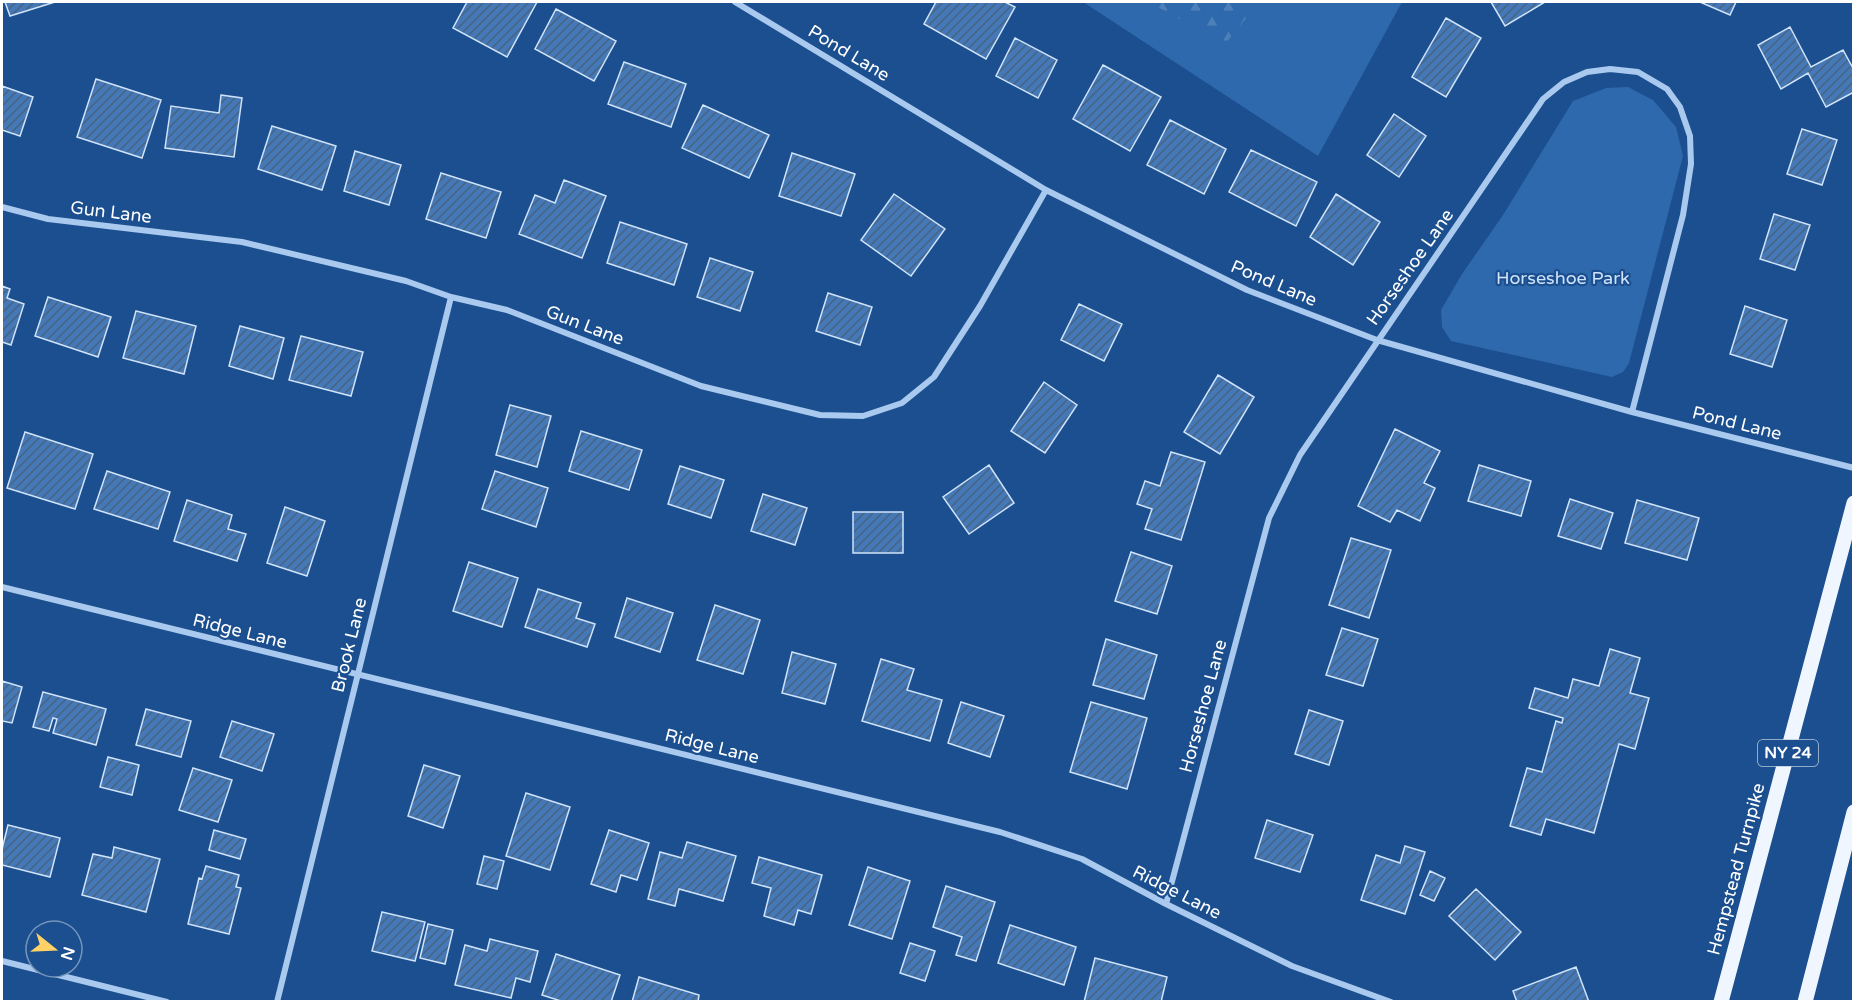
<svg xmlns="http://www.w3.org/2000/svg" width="1855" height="1003" viewBox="0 0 1855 1003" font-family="'Varela Round',sans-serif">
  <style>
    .green { fill: #2e69ad }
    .forest { fill: url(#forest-firs) }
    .building { fill: url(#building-hatch); stroke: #cfe3fa; stroke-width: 1.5 }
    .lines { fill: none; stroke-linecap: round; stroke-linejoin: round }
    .street { stroke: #a9c9ee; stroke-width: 6 }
    .primary { stroke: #f0f6ff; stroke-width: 15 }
    .labels { text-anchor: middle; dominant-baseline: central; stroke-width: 4.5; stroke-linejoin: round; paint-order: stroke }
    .shield { fill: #1b4f8f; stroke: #bbcadd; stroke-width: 1.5 }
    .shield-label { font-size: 16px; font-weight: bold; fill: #fff }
    .street-label { font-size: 18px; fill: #fff; stroke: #1b4f8f }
    .park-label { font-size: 18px; fill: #cfe3fa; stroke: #1b4f8f }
  </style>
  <defs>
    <pattern id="forest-firs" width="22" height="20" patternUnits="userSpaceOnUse" patternTransform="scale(1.5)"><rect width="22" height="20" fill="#2e69ad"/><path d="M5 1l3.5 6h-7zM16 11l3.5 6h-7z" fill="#4d80b9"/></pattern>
    <pattern id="building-hatch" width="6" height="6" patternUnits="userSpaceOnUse" patternTransform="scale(1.5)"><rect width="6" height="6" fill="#4478b7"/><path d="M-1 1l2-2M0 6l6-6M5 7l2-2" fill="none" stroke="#486282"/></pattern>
  </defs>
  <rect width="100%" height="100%" fill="#1b4f8f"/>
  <path class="green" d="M1083 2H1402L1318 156Z
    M1628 87 1653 100 1676 127 1683 156 1629 363 1623 372 1612 377 1451 341 1442 327 1441 310 1462 274 1503 215 1573 101 1606 88Z"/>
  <path class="forest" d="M1148 2H1259L1226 43Z"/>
  <path class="building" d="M5 2H55L10 16Z
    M467 2H537L507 57 453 28Z
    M936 2H1005L1015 7 986 59 924 24Z
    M1491 2H1545L1505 26Z
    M1700 2H1736L1730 15Z
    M556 9 616 41 594 81 535 49Z
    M1446 18 1481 38 1446 97 1412 77Z
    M1790 27 1811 67 1843 50 1854 70V92L1826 107 1808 73 1781 89 1758 45Z
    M1015 38 1057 60 1038 98 996 76Z
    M624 62 686 84 671 127 608 104Z
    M1103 65 1161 97 1130 151 1073 119Z
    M96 79 161 100 142 158 77 137Z
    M2 86 33 97 20 136 2 130Z
    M221 95 242 98 234 157 165 148 171 106 219 113Z
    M703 105 769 135 749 178 682 148Z
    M1394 114 1426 136 1399 177 1367 155Z
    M1170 120 1226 149 1204 194 1147 165Z
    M272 126 336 146 322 190 258 169Z
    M1802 129 1837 140 1822 185 1787 174Z
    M1251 150 1317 182 1296 226 1229 192Z
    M355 151 401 165 389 205 344 191Z
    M792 153 855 174 841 216 779 196Z
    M441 173 501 192 486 238 426 219Z
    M564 180 606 196 582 258 519 234 535 195 555 203Z
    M894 194 945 229 911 276 861 240Z
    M1336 194 1380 222 1353 265 1310 237Z
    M1774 214 1810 225 1795 270 1760 259Z
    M620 222 687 244 674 285 607 263Z
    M710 258 753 272 740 311 697 297Z
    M2 286 10 289 7 298 24 304 11 345 2 342Z
    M828 293 872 307 860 345 816 331Z
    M48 297 111 317 98 357 35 336Z
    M1079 304 1122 324 1104 361 1061 340Z
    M1745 306 1787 320 1772 367 1730 354Z
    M136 311 196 326 184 374 123 358Z
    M240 326 284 338 273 379 229 366Z
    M301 336 363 352 351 396 289 380Z
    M1218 375 1254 397 1220 454 1184 432Z
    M1044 382 1077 405 1045 453 1011 431Z
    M510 405 551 416 537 467 496 455Z
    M1395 429 1440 451 1424 483 1435 488 1420 521 1397 510 1390 522 1358 506Z
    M581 431 642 450 629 490 569 471Z
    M25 432 93 454 75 509 7 488Z
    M1171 452 1205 462 1181 540 1145 529 1152 509 1137 504 1145 481 1160 486Z
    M989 465 1014 503 969 534 943 497Z
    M1479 465 1531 481 1521 516 1468 501Z
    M680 466 724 480 711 518 668 504Z
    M107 471 170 492 158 529 94 509Z
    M495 471 548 488 536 527 482 509Z
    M763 494 807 508 795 545 751 531Z
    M1570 499 1613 513 1601 549 1558 536Z
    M187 500 232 515 228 529 246 534 237 561 174 541Z
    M1637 500 1699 518 1687 560 1625 543Z
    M285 507 325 521 307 576 267 563Z
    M853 512H903V553H853Z
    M1351 538 1391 550 1369 618 1329 605Z
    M1131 552 1172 566 1157 614 1115 601Z
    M469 562 518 578 502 627 453 611Z
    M538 589 581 603 576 618 595 624 587 647 525 627Z
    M627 598 673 613 660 652 615 637Z
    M715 605 760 620 743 674 697 660Z
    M1342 628 1378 639 1363 686 1326 675Z
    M1106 639 1157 655 1144 699 1093 685Z
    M1610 649 1640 658 1630 693 1649 698 1635 749 1619 744 1594 833 1546 819 1541 835 1510 826 1527 768 1542 772 1556 721 1562 723 1563 718 1529 708 1535 688 1568 698 1573 679 1599 686Z
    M792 652 836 664 825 704 782 693Z
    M881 659 914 669 907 690 942 700 930 741 862 721Z
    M2 681 22 687 12 723 2 721Z
    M43 692 106 709 96 745 53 733 57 719 53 718 49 731 33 727Z
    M961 702 1004 716 990 757 948 743Z
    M1091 702 1147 718 1127 789 1070 772Z
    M146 709 191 721 181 757 136 745Z
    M1309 710 1343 721 1329 765 1295 754Z
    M232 721 274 734 262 771 220 757Z
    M108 757 139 765 132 795 100 787Z
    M424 765 460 776 443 828 408 816Z
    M193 768 232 780 218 822 179 810Z
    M526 793 570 807 550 870 506 856Z
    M1267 820 1313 835 1300 872 1255 858Z
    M8 825 60 838 50 877 2 865V849Z
    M214 830 246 839 240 859 209 850Z
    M609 830 649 843 637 880 621 875 616 892 591 884Z
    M687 842 736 856 723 901 679 889 675 906 648 899 660 852 682 858Z
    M1405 846 1425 852 1405 914 1361 900 1376 855 1400 863Z
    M114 847 160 859 146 912 82 895 93 854 112 858Z
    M484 856 504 861 497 889 477 884Z
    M759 857 822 875 811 914 798 910 794 925 764 916 771 888 752 883Z
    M206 866 239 875 236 887 241 888 229 934 188 924 199 878 202 879Z
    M868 867 910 881 892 939 849 925Z
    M1430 871 1445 878 1434 901 1420 895Z
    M946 886 995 902 976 961 956 955 962 937 933 927Z
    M1476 889 1521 932 1495 960 1449 916Z
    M382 912 425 922 415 961 372 951Z
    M428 924 453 930 445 964 420 958Z
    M1010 925 1076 947 1064 985 998 963Z
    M490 939 538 951 530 982 516 978 511 998 455 985 465 945 487 951Z
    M910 943 935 951 925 981 900 973Z
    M556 954 620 975 611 1002H564L542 995Z
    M1095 958 1167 977 1161 1002H1084Z
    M1576 967 1589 1002H1517L1513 991Z
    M639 977 699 995 698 1002H632Z"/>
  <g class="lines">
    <path class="street" d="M735 2 1046 190 1247 290 1377 340 1632 412 1854 468
      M2 207 48 219 242 242 406 281 451 297 507 310 701 386 820 415 863 416 902 403 934 377 980 306 1046 190
      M2 587 1000 832 1082 859 1166 904 1292 966 1391 1002
      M1166 904 1269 518 1300 455 1543 99 1564 82 1587 72 1610 69 1638 72 1667 89 1680 107 1690 136 1691 164 1683 215 1632 412
      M2 961 167 1002
      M277 1002 451 297"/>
    <path class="primary" d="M1721 1002 1854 503
      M1805 1002 1854 812"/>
  </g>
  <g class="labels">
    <rect class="shield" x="1758" y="740" width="60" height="26" rx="4.5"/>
    <g class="shield-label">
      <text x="1788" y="753">NY 24</text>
    </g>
    <g class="street-label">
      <text transform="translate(849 53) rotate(31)">Pond Lane</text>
      <text transform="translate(111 212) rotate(7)">Gun Lane</text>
      <text transform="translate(1410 267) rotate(-55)">Horseshoe Lane</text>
      <text transform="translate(1274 283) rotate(23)">Pond Lane</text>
      <text transform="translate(585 325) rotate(21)">Gun Lane</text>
      <text transform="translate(1737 423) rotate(14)">Pond Lane</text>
      <text transform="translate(240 631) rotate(14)">Ridge Lane</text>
      <text transform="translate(349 645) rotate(-76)">Brook Lane</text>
      <text transform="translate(1203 706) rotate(-75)">Horseshoe Lane</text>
      <text transform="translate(712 746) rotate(14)">Ridge Lane</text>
      <text transform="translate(1736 869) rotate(-75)">Hempstead Turnpike</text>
      <text transform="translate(1177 892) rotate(27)">Ridge Lane</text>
    </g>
    <g class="park-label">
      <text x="1563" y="278">Horseshoe Park</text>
    </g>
  </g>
  <rect width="1855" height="1003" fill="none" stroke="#ffffff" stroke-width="6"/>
  <g transform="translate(54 949) rotate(108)"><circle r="28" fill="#1b4f8f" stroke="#7695bc" stroke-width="1.5"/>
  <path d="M0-4.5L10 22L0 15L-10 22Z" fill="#ffd166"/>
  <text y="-9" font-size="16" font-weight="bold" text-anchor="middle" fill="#ffffff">N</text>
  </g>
</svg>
